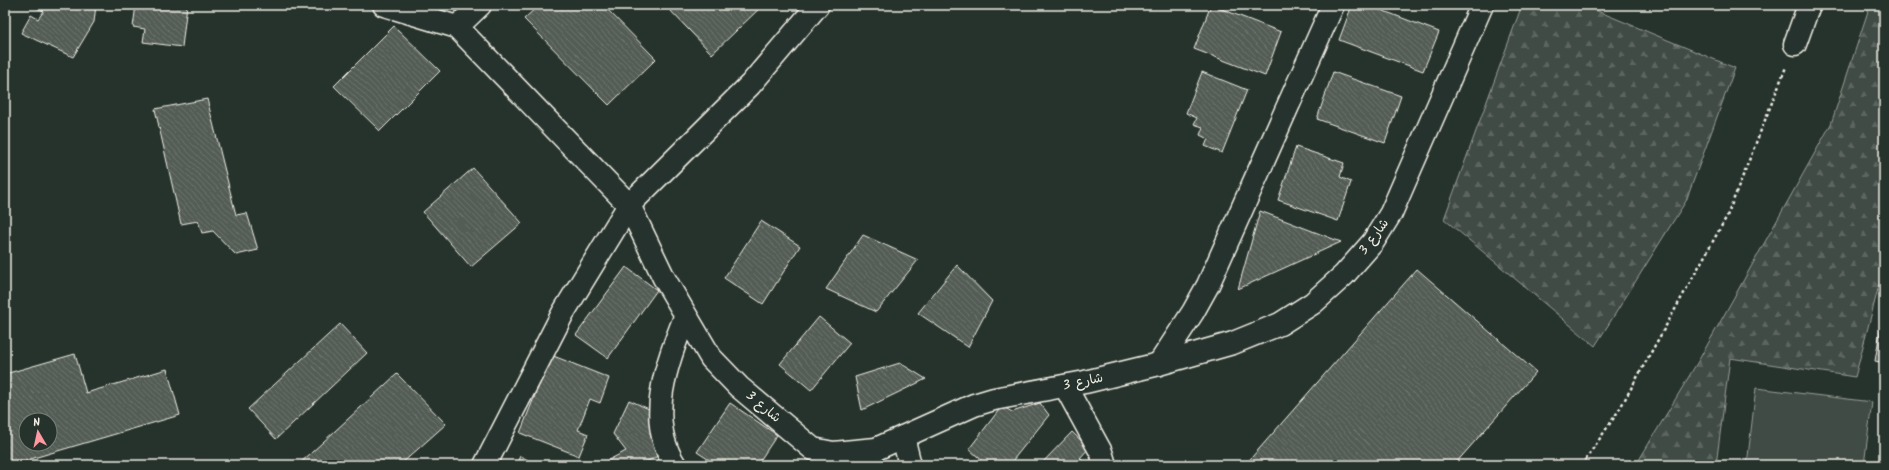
<svg xmlns="http://www.w3.org/2000/svg" width="1889" height="470" viewBox="0 0 1889 470" font-family="Kalam,'Playpen Sans Arabic',sans-serif">
  <style>
    .forest { fill: url(#forest-firs); stroke: #9a9e96 }
    .pitch { fill: #414b45; stroke: #9a9e96 }
    .building { fill: url(#building-back-hatch); stroke: #f4f1e8; fill-rule: evenodd }
    .lines { fill: none; stroke-linecap: round; stroke-linejoin: round }
    .street-casing { stroke: #f4f1e8; stroke-width: 25 }
    .secondary-casing { stroke: #f4f1e8; stroke-width: 25 }
    .path { stroke: #f4f1e8; stroke-width: 2.5; stroke-dasharray: 3 3; stroke-linecap: butt }
    .street { stroke: #26332d; stroke-width: 22 }
    .secondary { stroke: #26332d; stroke-width: 22 }
    .labels { text-anchor: middle; dominant-baseline: central; stroke-width: 3; stroke-linejoin: round; paint-order: stroke }
    .street-label { font-size: 13px; fill: #f4f1e8; stroke: #26332d }
  </style>
  <defs>
    <pattern id="forest-firs" width="22" height="20" patternUnits="userSpaceOnUse"><rect width="22" height="20" fill="#414b45"/><path d="M5 1l3.5 6h-7zM16 11l3.5 6h-7z" fill="#5d6560"/></pattern>
    <pattern id="building-back-hatch" width="6" height="6" patternUnits="userSpaceOnUse"><rect width="6" height="6" fill="#525c55"/><path d="M-1 5l2 2M0 0l6 6M5-1l2 2" fill="none" stroke="#6c746d"/></pattern>
  </defs>
  <rect width="100%" height="100%" fill="#26332d"/>
  <filter id="ink" filterUnits="userSpaceOnUse"><feTurbulence type="fractalNoise" baseFrequency=".025" numOctaves="2"/><feDisplacementMap in="SourceGraphic" scale="8" xChannelSelector="R" yChannelSelector="G"/><feConvolveMatrix kernelMatrix="1 2 1 2 8 2 1 2 1" color-interpolation-filters="sRGB"/></filter>
  <g filter="url(#ink)">
    <path class="forest" d="M1522 5H1583L1735 68 1686 201 1595 346 1444 219Z
      M1870 5H1884V266L1855 377 1730 358 1716 465H1636L1700 358 1831 124Z"/>
    <path class="pitch" d="M1756 388 1872 402 1864 465H1747Z"/>
    <path class="building" d="M29 5H96L94 22 73 57 21 33 31 15 38 19 44 11Z
      M136 5H187L182 47 143 42 145 29 133 27Z
      M539 5H603L656 59 609 105 524 19Z
      M670 5H763L712 54 667 7Z
      M1211 5 1281 32 1265 76 1194 49Z
      M1352 5H1368L1439 32 1423 71 1339 40Z
      M394 26 440 71 380 131 334 86Z
      M1202 72 1247 90 1222 153 1205 146 1208 139 1200 135 1203 127 1194 124 1197 118 1186 113Z
      M1333 72 1401 96 1385 143 1317 119Z
      M207 99 236 215 247 213 258 250 236 255 213 231 202 233 198 221 181 224 155 109Z
      M1296 147 1344 163 1340 177 1351 182 1338 221 1278 200Z
      M473 168 522 223 471 267 423 212Z
      M1260 211 1341 242 1238 289Z
      M761 221 800 246 763 304 724 278Z
      M863 235 918 260 876 312 826 289Z
      M957 265 992 301 968 347 918 313Z
      M626 267 657 290 608 358 576 335Z
      M1417 269 1536 372 1454 465H1245Z
      M1883 314 1884 315V363L1875 361Z
      M819 317 850 343 811 390 780 364Z
      M340 324 367 353 276 439 248 409Z
      M75 354 86 393 167 369 180 415 10 465H5V374ZM26 420H50V444H26Z
      M551 355 609 378 600 403 590 399 578 430 588 434 579 456 520 433Z
      M900 363 926 379 862 410 855 377Z
      M397 374 446 424 400 465H298Z
      M629 400 651 410 658 456 640 465H599L626 451 613 434Z
      M730 403 777 435 757 465H717L697 452Z
      M1040 403 1049 415 1009 465H987L969 449 1002 406 1012 412Z
      M1072 432 1089 448 1080 458 1087 465H1040Z
      M520 456 538 465H516Z"/>
    <g class="lines">
      <g class="street-casing">
        <path id="street" d="M384 5 457 27 629 205 750 85 818 5
          M457 27 480 5
          M1795 44 1809 5
          M1159 364 1193 312 1208 285 1333 5
          M1065 386 1101 452 1105 465
          M903 437 910 465
          M675 465C645 419 667 363 685 317"/>
      </g>
      <g class="secondary-casing">
        <path id="secondary" d="M629 205 664 278 711 358 739 387 813 449 833 453 876 449 974 405 994 399 1085 382 1159 364 1233 343 1280 324 1313 303 1344 275 1373 242 1391 213 1482 5
          M485 465 563 313 629 205"/>
      </g>
      <path class="path" d="M1582 465 1619 410 1727 216 1786 67"/>
      <use href="#street" class="street"/>
      <use href="#secondary" class="secondary"/>
    </g>
  </g>
  <g class="labels">
    <g class="street-label">
      <text transform="translate(1374 237) rotate(-54)">شارع 3</text>
      <text transform="translate(1083 382) rotate(-12)">شارع 3</text>
      <text transform="translate(763 407) rotate(40)">شارع 3</text>
    </g>
  </g>
  <rect width="1889" height="470" fill="none" stroke="#26332d" stroke-width="20"/>
  <rect x="10" y="10" width="1869" height="450" fill="none" stroke="#f4f1e8" stroke-width="1.5" filter="url(#ink)"/>
  <g transform="translate(38 432) rotate(351)"><circle r="19" fill="#26332d" stroke="#787f78"/>
  <path d="M0-3L7 15L0 10L-7 15Z" fill="#ff9aa2"/>
  <text y="-6" font-size="11" font-weight="bold" text-anchor="middle" fill="#f4f1e8">N</text>
  </g>
</svg>
